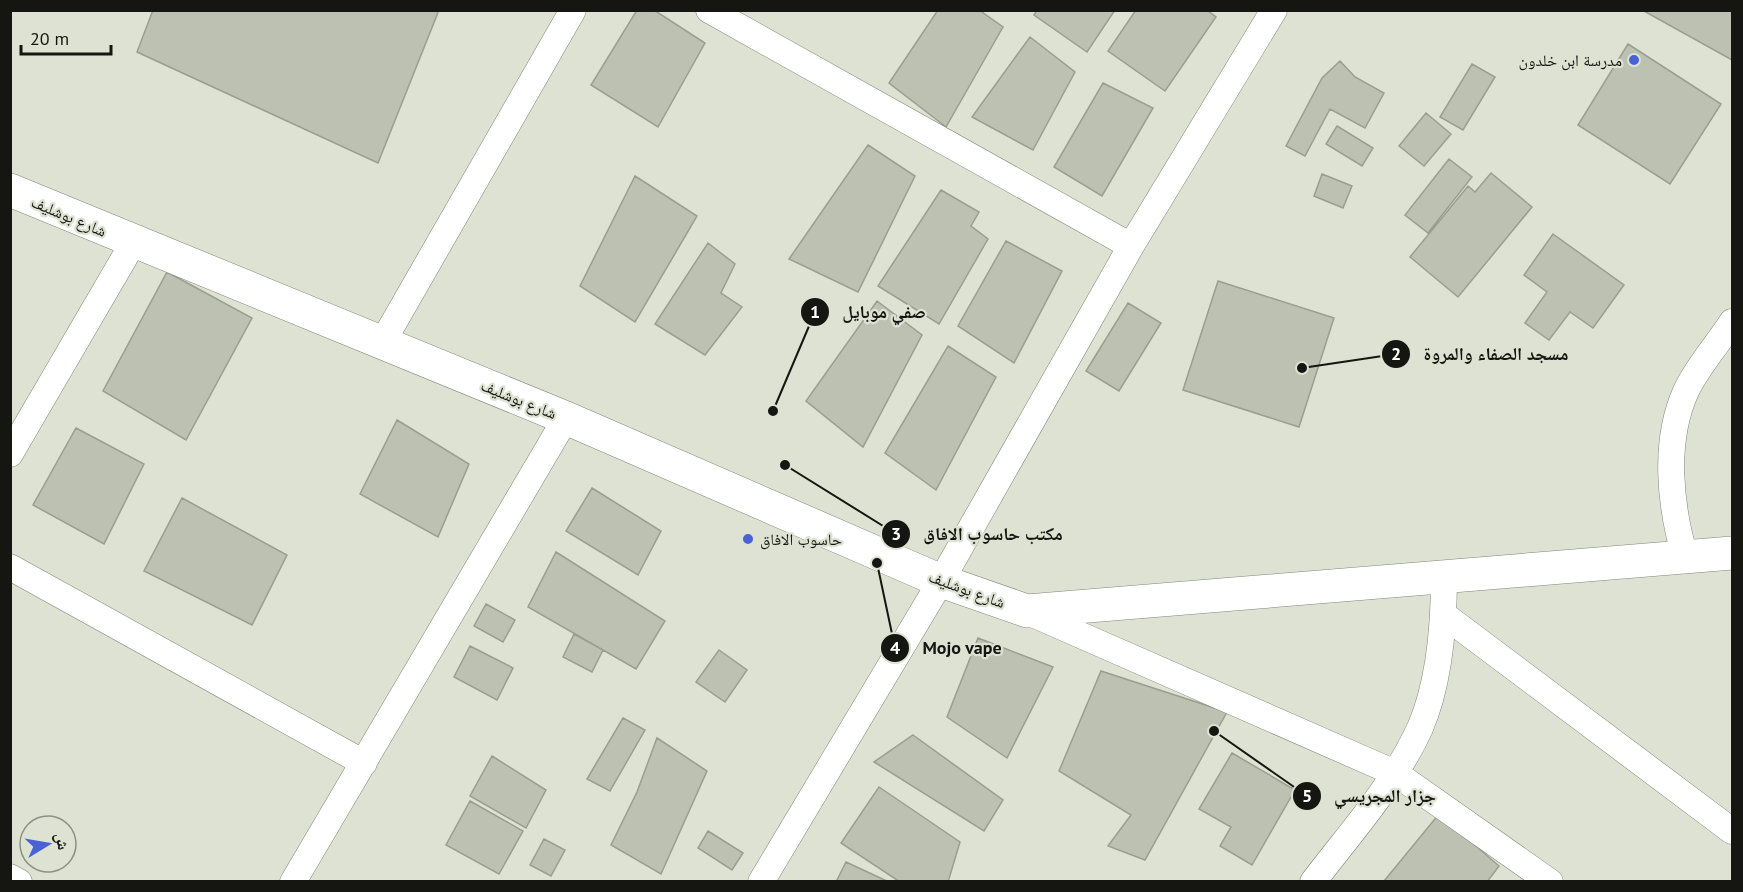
<svg xmlns="http://www.w3.org/2000/svg" width="1743" height="892" viewBox="0 0 1743 892" font-family="'PT Sans','Noto Naskh Arabic',sans-serif">
  <style>
    .building { fill: #bcc1b1; stroke: #9a9e8f; stroke-width: 1.5 }
    .lines { fill: none; stroke-linecap: round; stroke-linejoin: round }
    .street-casing { stroke: #828678; stroke-width: 27 }
    .secondary-casing { stroke: #828678; stroke-width: 34 }
    .street { stroke: #fff; stroke-width: 26 }
    .secondary { stroke: #fff; stroke-width: 33 }
    .poi-dot { fill: #4861d5; stroke: #dde2d2; stroke-width: 2 }
    .labels { text-anchor: middle; dominant-baseline: central; stroke-width: 4.5; stroke-linejoin: round; paint-order: stroke }
    .poi-label { font-size: 16px; fill: #151611; stroke: #dde2d2; text-anchor: end }
    .street-label { font-size: 16px; fill: #151611; stroke: #dde2d2 }
    .leader { fill: none; stroke: #151611; stroke-width: 2 }
    .callout-dot { fill: #151611; stroke: #dde2d2; stroke-width: 2 }
    .mark-label { font-size: 18px; text-anchor: middle; font-weight: bold; fill: #fff }
    .callout-label { font-size: 18px; text-anchor: middle; font-weight: bold; fill: #151611; stroke: #dde2d2; stroke-width: 4.5; stroke-linejoin: round; paint-order: stroke }
  </style>
  <rect width="100%" height="100%" fill="#dde2d2"/>
  <path class="building" d="M153 10H439L378 163 137 52Z
    M637 10H654L705 43 658 127 591 85Z
    M938 10H979L1003 27 946 127 889 83Z
    M1037 10H1115L1087 52 1034 15Z
    M1136 10H1207L1216 17 1165 91 1108 51Z
    M1642 10H1732V60Z
    M1030 37 1075 72 1033 150 972 117Z
    M1628 44 1721 104 1670 184 1578 125Z
    M1340 61 1355 77 1384 93 1365 128 1330 109 1305 156 1286 146 1322 78Z
    M1472 64 1495 77 1463 130 1440 117Z
    M1103 83 1153 108 1102 196 1054 167Z
    M1426 113 1451 134 1424 166 1399 146Z
    M1337 126 1373 148 1362 166 1326 144Z
    M868 145 915 176 858 292 789 259Z
    M1449 159 1472 177 1428 233 1405 215Z
    M1491 173 1532 207 1458 297 1410 257 1468 186 1475 192Z
    M1322 174 1352 186 1343 208 1314 196Z
    M635 176 697 216 635 322 580 286Z
    M941 190 979 212 971 226 988 239 939 324 878 286Z
    M1553 234 1624 285 1593 328 1570 312 1549 340 1525 323 1547 292 1524 275Z
    M1006 241 1062 271 1014 363 958 326Z
    M708 243 735 264 721 293 742 307 705 355 655 324Z
    M167 272 252 318 186 440 103 391Z
    M1218 281 1334 318 1299 427 1183 390Z
    M877 301 922 335 863 447 806 401Z
    M1128 303 1161 323 1119 391 1086 371Z
    M948 346 996 377 936 490 885 453Z
    M397 420 469 464 438 537 360 494Z
    M76 428 144 464 104 544 33 505Z
    M592 488 661 531 638 575 566 531Z
    M182 498 287 555 252 625 144 571Z
    M556 552 665 621 636 669 528 607Z
    M486 604 515 620 503 642 474 626Z
    M574 634 603 650 592 672 563 657Z
    M978 638 1053 667 1007 758 947 717Z
    M470 646 513 668 497 700 454 677Z
    M719 650 747 670 725 702 696 682Z
    M1101 671 1227 712 1145 860 1108 846 1131 815 1059 771Z
    M623 718 645 730 610 791 587 779Z
    M913 735 1003 800 984 831 874 762Z
    M657 738 707 771 661 874 611 845 637 792Z
    M1232 753 1295 790 1252 865 1220 846 1231 827 1199 809Z
    M492 756 546 790 526 828 470 796Z
    M879 787 960 842 948 882H900L841 843Z
    M470 801 523 831 499 874 446 845Z
    M1439 814 1499 866 1487 882 1384 881Z
    M708 831 743 853 732 870 698 848Z
    M544 839 565 850 551 876 530 865Z
    M846 862 889 882H836Z"/>
  <g class="lines">
    <g class="street-casing">
      <path id="street" d="M709 10 1131 246
        M382 343 573 10
        M10 454 133 243
        M1685 557C1670 505 1663 442 1686 391 1697 367 1718 344 1732 322
        M10 567 364 763
        M1028 612 1395 773 1550 882
        M1444 615 1732 831
        M10 877 19 882
        M293 882 566 418
        M761 882 941 581 1131 246 1274 10
        M1313 882C1350 833 1394 785 1420 728 1440 682 1444 626 1444 576"/>
    </g>
    <g class="secondary-casing">
      <path id="secondary" d="M10 190 566 418 941 581 1027 611 1732 553"/>
    </g>
    <use href="#street" class="street"/>
    <use href="#secondary" class="secondary"/>
  </g>
  <g class="poi-dot">
    <circle cx="1634" cy="60" r="6"/>
    <circle cx="748" cy="539" r="6"/>
  </g>
  <g class="labels">
    <g class="poi-label">
      <text x="1622" y="60">مدرسة ابن خلدون</text>
      <text x="760" y="539" text-anchor="start">حاسوب الافاق</text>
    </g>
    <g class="street-label">
      <text transform="translate(69 216) rotate(23)">شارع بوشليف</text>
      <text transform="translate(519 399) rotate(22)">شارع بوشليف</text>
      <text transform="translate(967 589) rotate(20)">شارع بوشليف</text>
    </g>
  </g>
  <path class="leader" d="M773 411L815 312M1302 368L1396 354M785 465L896 534M877 563L895 648M1214 731L1307 796"/>
  <g class="callout-dot">
    <circle cx="773" cy="411" r="6"/>
    <circle cx="1302" cy="368" r="6"/>
    <circle cx="785" cy="465" r="6"/>
    <circle cx="877" cy="563" r="6"/>
    <circle cx="1214" cy="731" r="6"/>
    <circle cx="815" cy="312" r="15"/>
    <circle cx="1396" cy="354" r="15"/>
    <circle cx="896" cy="534" r="15"/>
    <circle cx="895" cy="648" r="15"/>
    <circle cx="1307" cy="796" r="15"/>
  </g>
  <g class="mark-label">
    <text x="815" y="318">1</text>
    <text x="1396" y="360">2</text>
    <text x="896" y="540">3</text>
    <text x="895" y="654">4</text>
    <text x="1307" y="802">5</text>
  </g>
  <g class="callout-label">
    <text x="884" y="318">صفي موبايل</text>
    <text x="1496" y="360">مسجد الصفاء والمروة</text>
    <text x="993" y="540">مكتب حاسوب الافاق</text>
    <text x="962" y="654">Mojo vape</text>
    <text x="1385" y="802">جزار المجريسي</text>
  </g>
  <rect width="1743" height="892" fill="none" stroke="#151611" stroke-width="24"/>
  <g transform="translate(48 844) rotate(79)"><circle r="28" fill="#dde2d2" stroke="#8d9085" stroke-width="1.5"/>
  <path d="M0-4.5L10 22L0 15L-10 22Z" fill="#4861d5"/>
  <text y="-9" font-size="16" font-weight="bold" text-anchor="middle" fill="#151611">ش</text>
  </g>
  <path d="M21 45v9h90v-9" fill="none" stroke="#151611" stroke-width="3"/>
  <text x="30" y="45" font-size="18" fill="#151611" stroke="#dde2d2" stroke-width="4.5" paint-order="stroke">20 m</text>
</svg>
